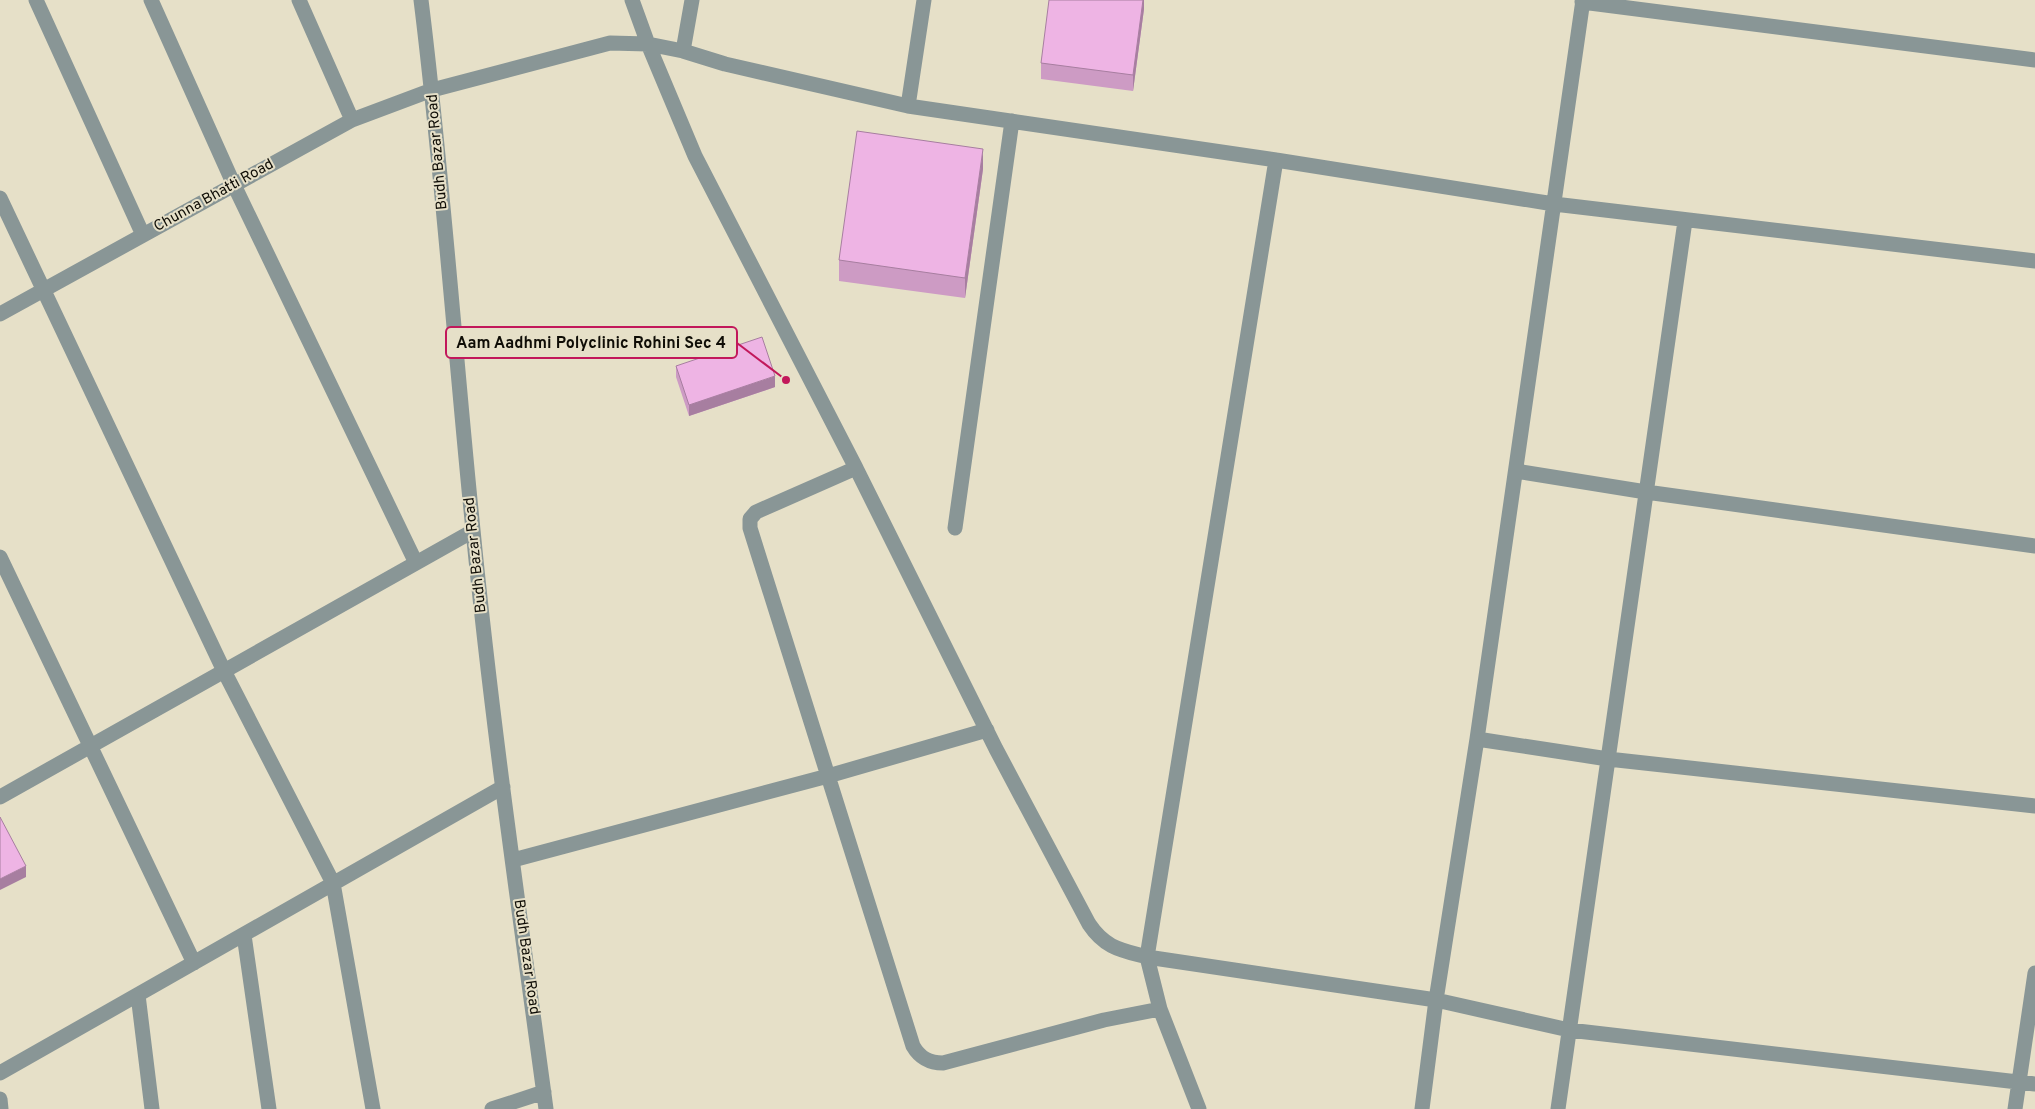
<svg xmlns="http://www.w3.org/2000/svg" width="2035" height="1109" viewBox="0 0 2035 1109" font-family="Overpass,sans-serif">
  <style>
    .lines { fill: none; stroke-linecap: round; stroke-linejoin: round }
    .minor { stroke: #899696; stroke-width: 15 }
    .wall { fill: #cd9bc4 }
    .shaded-wall { fill: #a77ea0 }
    .building { fill: #eeb4e4; stroke: #a77ea0 }
    .labels { text-anchor: middle; dominant-baseline: central; stroke-width: 4; stroke-linejoin: round; paint-order: stroke }
    .street-label { font-size: 15px; fill: #0f0d06; stroke: #e6e0c8 }
    .leader { fill: none; stroke: #c2185b; stroke-width: 2 }
    .callout-dot { fill: #c2185b; stroke: #e6e0c8; stroke-width: 2 }
    .callout { fill: #e6e0c8; stroke: #c2185b; stroke-width: 2 }
    .callout-label { font-size: 16px; text-anchor: middle; font-weight: bold; fill: #0f0d06 }
  </style>
  <rect width="100%" height="100%" fill="#e6e0c8"/>
  <g class="lines">
    <path class="minor" d="M36 0 143 235
      M151 0 234 185 416 563
      M299 0 352 120
      M421 0C443 176 455 354 473 530 492 724 520 916 546 1109
      M632 0 648 44 695 156 856 468
      M1582 2 2035 60
      M683 51 692 0
      M908 106 924 0
      M1276 160 1147 957 1436 1000 1569 1030 2035 1084
      M0 198 224 671 333 883 373 1109
      M0 314 352 120 432 90 610 43 648 44 683 51 725 64 908 106 1276 160 1554 204 2035 261
      M1516 471 1646 492 2035 546
      M955 528 1012 121
      M0 557 194 963
      M1477 739 1608 759 2035 806
      M0 797 473 531
      M513 860 828 776 987 730
      M244 935 269 1109
      M138 995 152 1109
      M1160 1009 1104 1020 943 1063C929 1063 920 1058 913 1046L750 528V519L756 512 856 468 996 749 1089 924C1105 948 1121 950 1147 957L1160 1009 1199 1109
      M0 1073 503 787
      M0 1099 1 1109
      M492 1109 544 1092
      M1422 1109 1436 1000 1477 739 1583 0
      M1558 1109 1685 221
      M2015 1109 2035 973"/>
  </g>
  <path class="wall" d="M1144 0V9L1133 91 1041 79V63Z
    M983 169 965 298 839 281V260Z
    M676 366 775 387 689 416 676 377Z"/>
  <path class="shaded-wall" d="M1143 0H1144V9L1133 91V75Z
    M983 149V169L965 298V278Z
    M775 376V387L689 416V405Z
    M26 866V877L0 890V879Z"/>
  <path class="building" d="M1049 0H1143L1133 75 1041 63Z
    M857 131 983 149 965 278 839 260Z
    M762 337 775 376 689 405 676 366Z
    M0 817 26 866 0 879Z"/>
  <g class="labels">
    <g class="street-label">
      <text transform="translate(438 152) rotate(-95)">Budh Bazar Road</text>
      <text transform="translate(214 196) rotate(-29)">Chunna Bhatti Road</text>
      <text transform="translate(476 555) rotate(-96)">Budh Bazar Road</text>
      <text transform="translate(526 957) rotate(82)">Budh Bazar Road</text>
    </g>
  </g>
  <path class="leader" d="M786 380L737 343"/>
  <circle class="callout-dot" cx="786" cy="380" r="5"/>
  <rect class="callout" x="446" y="327" width="291" height="31" rx="5"/>
  <g class="callout-label">
    <text x="591" y="348">Aam Aadhmi Polyclinic Rohini Sec 4</text>
  </g>
</svg>
